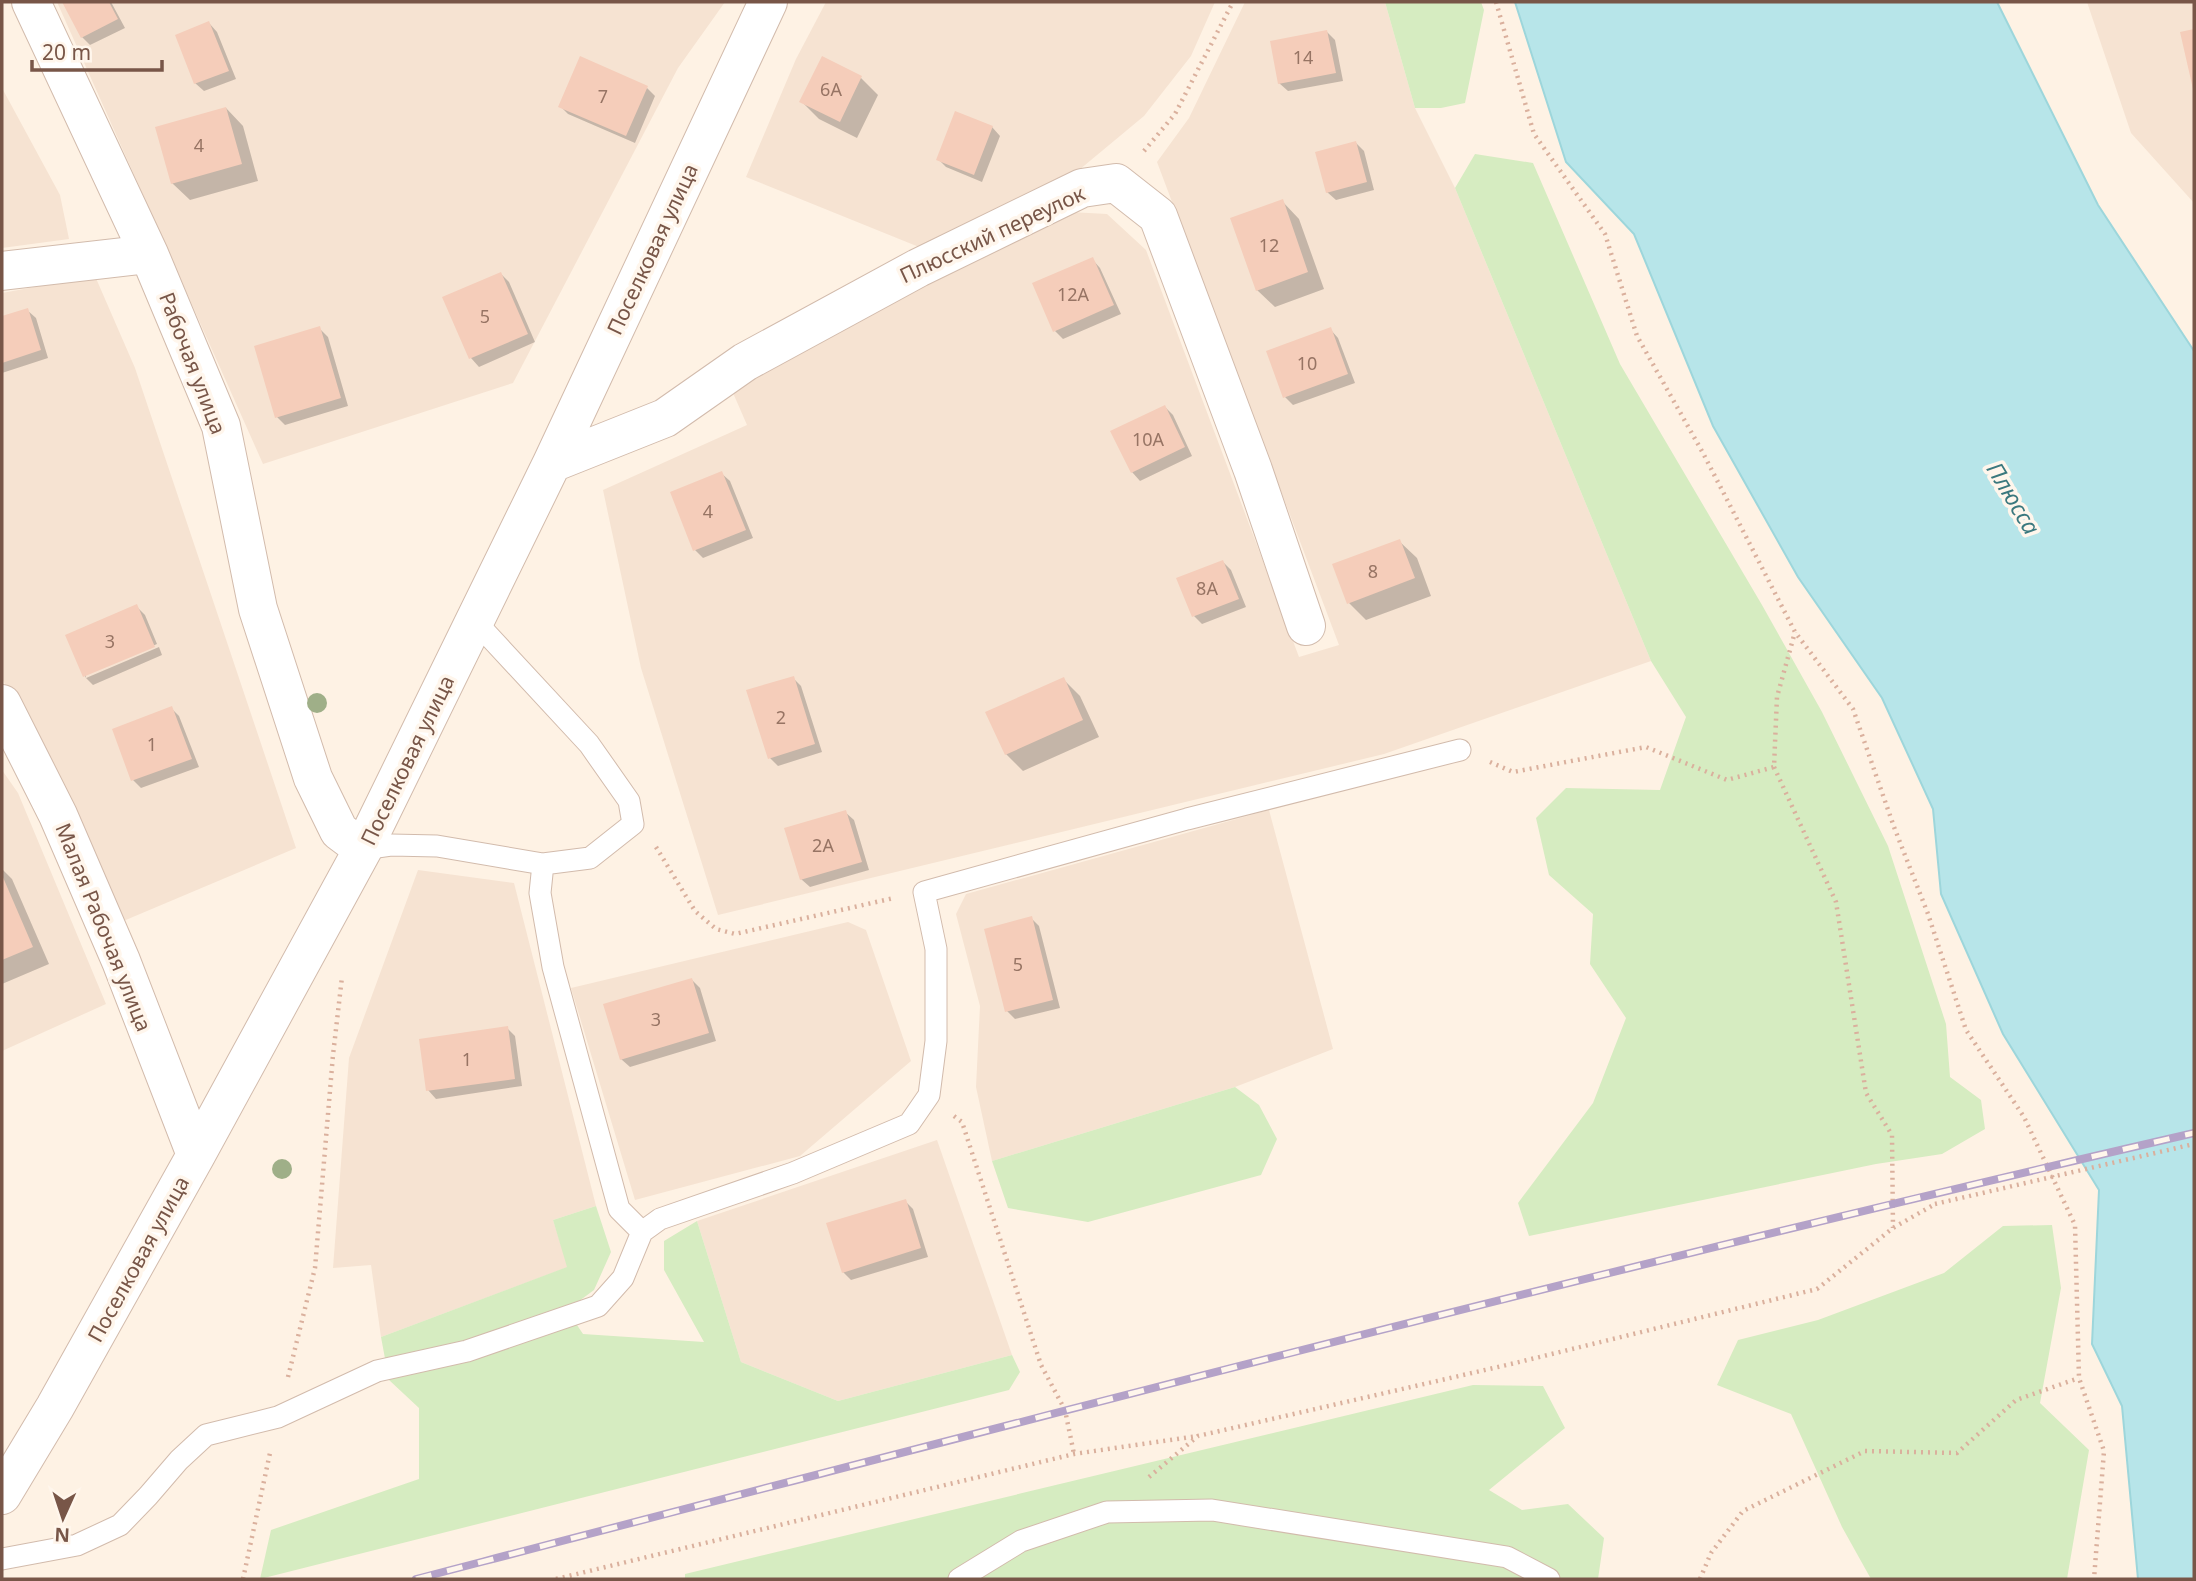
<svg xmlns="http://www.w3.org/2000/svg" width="2196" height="1581" viewBox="0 0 2196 1581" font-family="'Noto Sans',sans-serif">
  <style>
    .residential { fill: #f6e3d2 }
    .green { fill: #d6ecc1 }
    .water { fill: #b7e5e9; stroke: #9dd6db; stroke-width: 2 }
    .shadow { fill: #0003 }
    .building { fill: #f5cdba }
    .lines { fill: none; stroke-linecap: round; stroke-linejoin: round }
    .service-casing { stroke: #d2bbac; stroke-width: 23 }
    .minor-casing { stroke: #d2bbac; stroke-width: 40 }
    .path { stroke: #dab09d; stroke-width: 4.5; stroke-dasharray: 2 5; stroke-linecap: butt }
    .service { stroke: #fff; stroke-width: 21 }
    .minor { stroke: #fff; stroke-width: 38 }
    .rail-casing { stroke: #b4a2c8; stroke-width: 8 }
    .rail { stroke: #fff6ec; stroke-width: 5; stroke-dasharray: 16; stroke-linecap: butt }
    .path-bridge { stroke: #dab09d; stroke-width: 4.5; stroke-dasharray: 2 5; stroke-linecap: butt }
    .tree { fill: #9faf88 }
    .labels { text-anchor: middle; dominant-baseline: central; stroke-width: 7; stroke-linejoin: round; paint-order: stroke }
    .number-label { font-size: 18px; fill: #977464 }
    .street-label { font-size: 21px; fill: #785648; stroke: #fff6ec }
    .water-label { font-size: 23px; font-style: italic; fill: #3a787e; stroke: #fff6ec }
  </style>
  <rect width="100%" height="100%" fill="#fef2e4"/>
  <path class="residential" d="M57 2H725L678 68 513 383 263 464Z
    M826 2H1215L1191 56 1144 116 1073 175 919 247 746 177 796 59Z
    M1245 2H1385L1415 108 1455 188 1651 661 1384 754 718 915 641 668 603 490 747 425 730 386 1070 212 1107 214 1146 250 1299 657 1339 645 1157 162 1189 118Z
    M2087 2H2194V203L2131 133Z
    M2 88 60 195 69 239 2 248Z
    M95 276 135 368 296 848 121 922 2 678V293Z
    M2 770 18 793 106 1004 2 1051Z
    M1269 810 1333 1049 1235 1087 992 1161 976 1087 980 1006 956 914 966 894Z
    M418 870 514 883 596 1206 553 1220 568 1267 381 1337 371 1265 333 1268 349 1058Z
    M848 922 866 930 911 1061 800 1156 635 1200 571 988Z
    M937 1140 1012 1355 838 1401 741 1362 697 1221Z"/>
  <path class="green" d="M1385 2H1481L1484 10 1465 103 1441 108H1415Z
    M1475 154 1533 163 1620 364 1762 605 1822 712 1888 846 1946 1024 1950 1077 1981 1100 1985 1129 1942 1154 1876 1164 1529 1236 1518 1203 1593 1103 1626 1018 1590 964 1593 914 1549 875 1536 818 1566 788 1660 790 1686 717 1651 661 1455 188Z
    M1235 1087 1259 1105 1277 1139 1261 1175 1088 1222 1008 1208 992 1161Z
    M596 1206 611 1252 594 1290 567 1310 583 1334 704 1342 664 1270V1241L697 1221 741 1362 838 1401 1012 1355 1020 1372 1009 1390 260 1579 271 1530 419 1479V1408L389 1380 381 1337 567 1267 553 1220Z
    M2052 1225 2061 1288 2040 1403 2089 1450 2067 1579H1871L1842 1527 1791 1414 1717 1385 1738 1340 1818 1320 1944 1273 2003 1226Z
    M1473 1385 1543 1386 1565 1428 1489 1490 1522 1510 1568 1504 1604 1538 1598 1579H685V1574Z"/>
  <path class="water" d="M1515 2H1997L2098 205 2194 351V1579H2138L2122 1406 2092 1344 2099 1190 2003 1034 1941 894 1933 809 1882 698 1798 577 1713 426 1634 234 1566 162Z"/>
  <path class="shadow" d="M64 2H111L125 28 90 45 82 37Z
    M209 23 217 32 236 79 204 91 195 83Z
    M1327 32 1335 40 1343 81 1288 91 1279 83Z
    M823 59 861 78 878 95 857 138 819 119 802 102Z
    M647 88 655 96 635 143 568 114 560 106Z
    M226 108 243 126 258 181 190 200 172 183Z
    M992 127 1000 136 982 182 946 167 938 159Z
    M1356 143 1364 151 1374 190 1336 200 1327 192Z
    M1282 201 1299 219 1324 289 1275 307 1257 290Z
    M1092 259 1100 268 1121 314 1063 339 1055 331Z
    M501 274 509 282 535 342 479 367 471 358 444 298Z
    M27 310 36 318 48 358 2 373V318Z
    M319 328 328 337 348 406 285 425 277 417Z
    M1330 329 1338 338 1355 383 1293 405 1285 397Z
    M1165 407 1173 415 1192 456 1140 481 1132 472Z
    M721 473 730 481 753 538 703 558 695 550Z
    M1399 541 1417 558 1431 596 1366 620 1349 603Z
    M1223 562 1231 570 1246 607 1202 624 1194 616Z
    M137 607 145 615 157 644 86 674V678L67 636Z
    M159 647 162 655 93 685 86 678Z
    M793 678 801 686 822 752 778 766 770 758Z
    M1063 679 1080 696 1099 737 1023 771 1006 754Z
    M171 708 179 716 199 767 141 788 133 780Z
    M845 812 854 820 869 870 810 887 801 879Z
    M2 869 12 879 49 964 2 984Z
    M1031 918 1039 926 1060 1008 1015 1019 1007 1011Z
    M692 980 700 988 716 1041 630 1067 621 1059Z
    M507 1028 515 1036 522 1086 436 1099 428 1090Z
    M905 1201 913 1209 928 1257 851 1280 843 1272Z"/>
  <path class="building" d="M62 2H109L118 19 81 38Z
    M209 21 229 71 194 84 175 35Z
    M2194 29V89H2193L2180 32Z
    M1327 30 1336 73 1278 84 1270 41Z
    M580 56 648 86 626 136 558 107Z
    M822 56 862 76 840 122 799 102Z
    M226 107 242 164 171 184 155 127Z
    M955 111 993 126 974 175 936 160Z
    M1356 141 1367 182 1326 193 1315 152Z
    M1283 199 1308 272 1256 291 1230 218Z
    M1093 257 1114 305 1053 332 1032 283Z
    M501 272 528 334 469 359 442 297Z
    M28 308 41 350 2 363V316Z
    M320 326 341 398 275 418 254 346Z
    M1331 327 1348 374 1283 398 1266 351Z
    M1165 405 1185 447 1131 473 1110 431Z
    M722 471 746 530 693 551 670 492Z
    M1400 539 1415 578 1347 604 1332 564Z
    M1223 560 1239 599 1192 617 1176 578Z
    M137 604 155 647 83 677 65 635Z
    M794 676 815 744 768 759 746 690Z
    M1064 677 1083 720 1005 755 985 712Z
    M172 706 192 759 131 781 112 729Z
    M846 810 862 862 800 880 784 828Z
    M2 875 33 947 2 960Z
    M1032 916 1053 1000 1005 1012 984 929Z
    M692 978 709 1033 620 1060 603 1004Z
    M508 1026 515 1079 426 1091 419 1039Z
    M906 1199 921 1248 842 1273 826 1223Z"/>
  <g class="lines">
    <g class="service-casing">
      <path id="service" d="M363 849 391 845 437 846 543 864 590 858 633 824 629 801 589 744 475 621
        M543 864 540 893 553 967 619 1209 642 1232
        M2 1559 77 1545 120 1525 148 1496 179 1460 206 1435 278 1417 377 1371 467 1351 598 1306 623 1278 642 1232 660 1219 793 1173 909 1124 929 1095 936 1041V949L924 892 1187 819 1460 750
        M959 1579 1021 1541 1107 1512 1212 1510 1507 1557 1549 1579"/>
    </g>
    <g class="minor-casing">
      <path id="minor" d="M31 2 149 254 221 426 258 609 313 778 339 831 363 849
        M2 271 149 254
        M552 463 665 418 745 362 918 268 1082 188 1116 183 1158 216 1253 470 1306 626
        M2 704 58 815 121 961 196 1155
        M2 1495 55 1407 196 1155 363 849 552 463 768 2"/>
    </g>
    <path class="path" d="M1496 2 1534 134 1605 234 1637 336 1703 453 1795 632 1853 709 1894 827 1928 914 1966 1030 2024 1117 2075 1225 2079 1378 2104 1451 2094 1579
      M1144 151 1175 114 1233 2
      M1490 762 1513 772 1646 747 1727 780 1774 767 1777 697 1795 632
      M1774 767 1836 902 1866 1093 1892 1135 1893 1228
      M656 847 695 911 716 929 735 934 894 898
      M954 1116 962 1122 1041 1365 1065 1410 1074 1454
      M288 1377 315 1268 333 1055 342 977
      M1149 1477 1198 1436 1511 1364 1817 1289 1893 1228 1935 1204
      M243 1579 270 1453
      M556 1579 1074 1454 1198 1436
      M1700 1579 1711 1553 1743 1511 1865 1451 1957 1453 2016 1400 2079 1378"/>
    <use href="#service" class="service"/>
    <use href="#minor" class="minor"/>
    <g class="rail-casing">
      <path id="rail" d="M416 1579C1007 1425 1599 1270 2194 1133"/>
    </g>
    <use href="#rail" class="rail"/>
    <path class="path-bridge" d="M1935 1204 2194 1144"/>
  </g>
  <g class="tree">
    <circle cx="317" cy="703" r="10"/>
    <circle cx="282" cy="1169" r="10"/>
  </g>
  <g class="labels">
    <g class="number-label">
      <text x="1303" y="57">14</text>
      <text x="831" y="89">6А</text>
      <text x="603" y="96">7</text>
      <text x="199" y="145">4</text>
      <text x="1269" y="245">12</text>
      <text x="1073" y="294">12А</text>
      <text x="485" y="316">5</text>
      <text x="1307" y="363">10</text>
      <text x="1148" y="439">10А</text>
      <text x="708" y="511">4</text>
      <text x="1373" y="571">8</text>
      <text x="1207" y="588">8А</text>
      <text x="110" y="641">3</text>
      <text x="781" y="717">2</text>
      <text x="152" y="744">1</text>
      <text x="823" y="845">2А</text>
      <text x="1018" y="964">5</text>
      <text x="656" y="1019">3</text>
      <text x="467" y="1059">1</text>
    </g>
    <g class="street-label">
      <text transform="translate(992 234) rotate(-25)">Плюсский переулок</text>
      <text transform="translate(652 249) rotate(-65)">Поселковая улица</text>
      <text transform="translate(193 363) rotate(69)">Рабочая улица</text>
      <text transform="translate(407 760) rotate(-64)">Поселковая улица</text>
      <text transform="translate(104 927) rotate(68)">Малая Рабочая улица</text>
      <text transform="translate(138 1259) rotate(-61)">Поселковая улица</text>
    </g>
    <g class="water-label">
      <text transform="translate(2014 498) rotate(59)">Плюсса</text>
    </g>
  </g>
  <rect width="2196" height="1581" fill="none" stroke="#785648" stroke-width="7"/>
  <g transform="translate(63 1518) rotate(183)" stroke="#fff6ec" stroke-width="5" paint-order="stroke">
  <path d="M0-5L12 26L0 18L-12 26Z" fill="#785648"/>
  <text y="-10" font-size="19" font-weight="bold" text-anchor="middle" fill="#785648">N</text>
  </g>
  <path d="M32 60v10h130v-10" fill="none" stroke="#785648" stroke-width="3.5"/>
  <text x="42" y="60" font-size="21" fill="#785648" stroke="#fff6ec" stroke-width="5" paint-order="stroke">20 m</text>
</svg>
